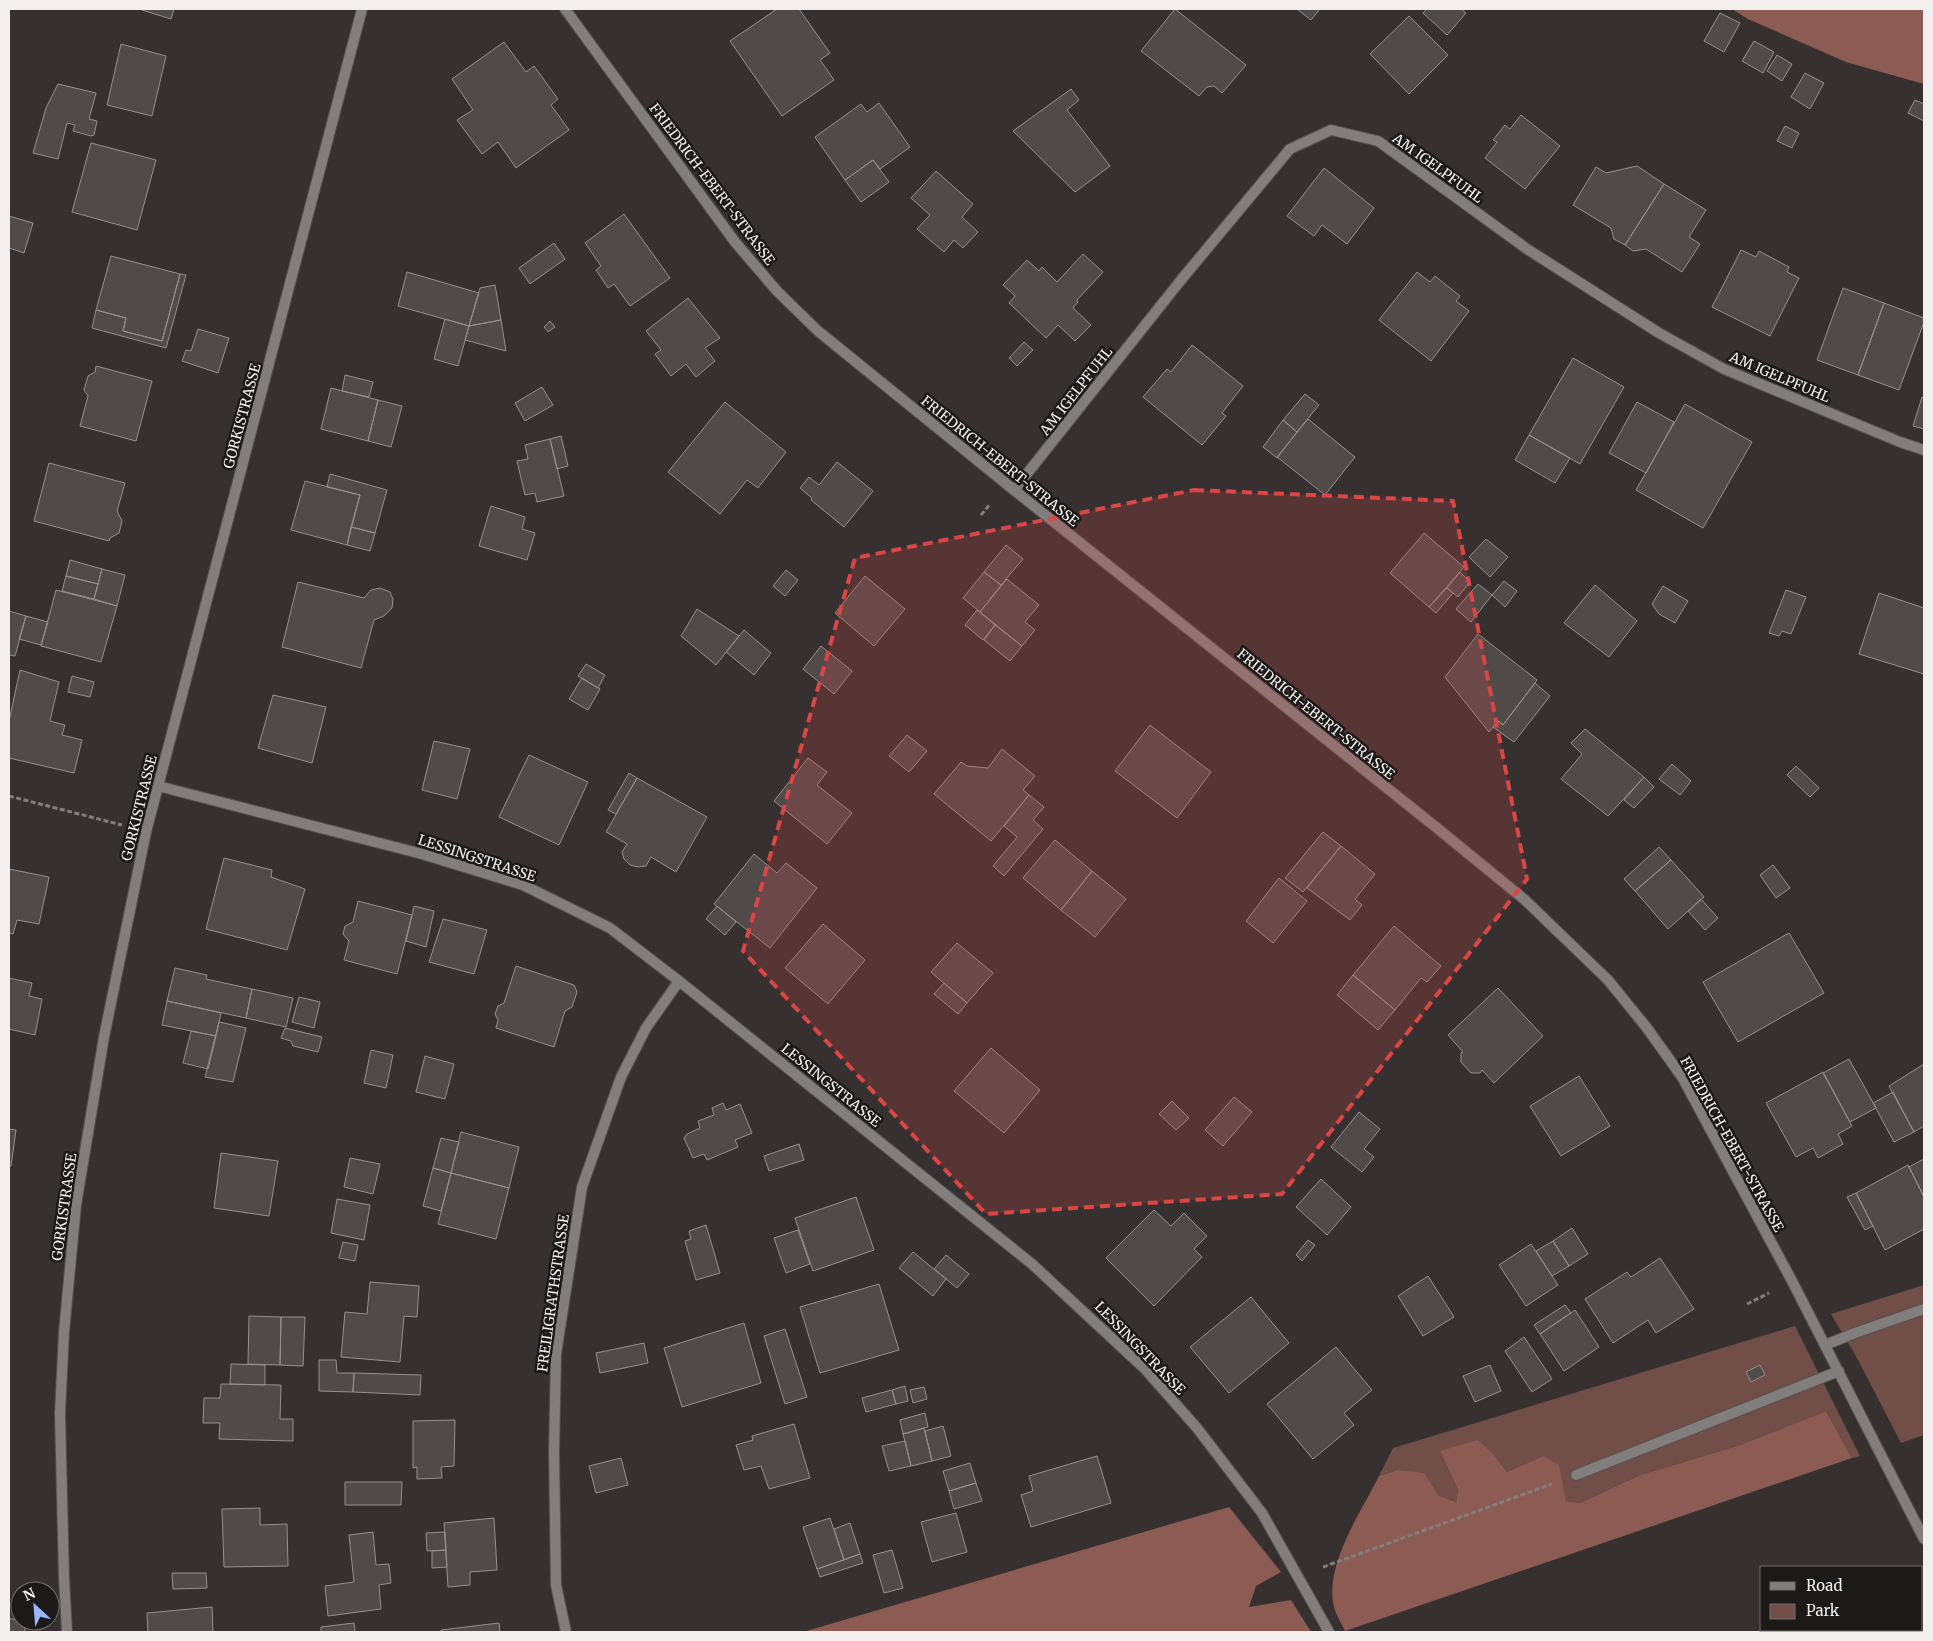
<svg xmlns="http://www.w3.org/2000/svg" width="1933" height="1641" viewBox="0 0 1933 1641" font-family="Merriweather,serif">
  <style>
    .green { fill: #714e47 }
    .forest { fill: #8c5c54 }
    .building { fill: #504a49; stroke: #96908e }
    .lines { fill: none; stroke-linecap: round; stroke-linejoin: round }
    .service-casing { stroke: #544f4f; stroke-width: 12 }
    .minor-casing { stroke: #544f4f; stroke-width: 12 }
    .tertiary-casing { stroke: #544f4f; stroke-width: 12 }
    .path { stroke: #827e7d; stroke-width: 3; stroke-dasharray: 5 2.5; stroke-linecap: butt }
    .service { stroke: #817e7d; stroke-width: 10 }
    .minor { stroke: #817e7d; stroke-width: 10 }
    .tertiary { stroke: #817e7d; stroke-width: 10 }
    .marked { fill: #da4646; fill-opacity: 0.2; stroke: #da4646; stroke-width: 4; stroke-dasharray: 10 6; stroke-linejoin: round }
    .labels { text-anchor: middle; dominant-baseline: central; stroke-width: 5; stroke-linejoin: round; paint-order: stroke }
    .street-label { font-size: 14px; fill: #f3efef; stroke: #1c1a19 }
  </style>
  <rect width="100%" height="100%" fill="#363130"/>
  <path class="green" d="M1924 1285V1435L1901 1443 1857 1358 1831 1314Z
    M1795 1326 1860 1456 1852 1458 1826 1411 1740 1445 1640 1475 1580 1503 1566 1501 1543 1456 1507 1472 1495 1456 1440 1451 1458 1490 1456 1502 1438 1495 1397 1470 1379 1476 1393 1448Z"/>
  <path class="forest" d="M1732 9H1924V84L1846 62 1748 19Z
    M1826 1411 1852 1458 1345 1631C1341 1622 1334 1612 1333 1602 1327 1561 1361 1512 1379 1476L1397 1470 1424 1473 1438 1495 1456 1502 1458 1490 1440 1451 1478 1440 1495 1456 1507 1472 1543 1456 1559 1465 1566 1501 1580 1503 1640 1475 1740 1445Z
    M1229 1507 1281 1572 1256 1586 1249 1607 1291 1600 1311 1632H803Z"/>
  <path class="building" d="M142 9H174L171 19 142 10Z
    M777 9H799L830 53 820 60 834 80 782 116 730 41Z
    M1175 9 1246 65 1222 93 1214 86 1207 87 1199 96 1141 51Z
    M1297 9H1320L1311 20Z
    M1427 9H1461L1466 13 1447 35 1423 13Z
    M1720 13 1740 23 1724 52 1704 41Z
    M1409 16 1448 55 1409 94 1370 54Z
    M1754 41 1774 52 1763 73 1742 61Z
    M504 42 526 72 534 66 558 99 551 105 569 130 516 168 498 142 482 154 457 120 473 110 452 79Z
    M121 44 166 56 152 116 107 105Z
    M1777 55 1792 64 1782 81 1767 71Z
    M1805 73 1824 83 1810 109 1791 97Z
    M58 84 96 93 89 119 97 121 94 135 91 136 73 131 75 125 67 123 58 159 33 153 46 108Z
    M1071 89 1079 100 1067 110 1110 166 1075 192 1013 131Z
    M1915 100 1924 104V121L1908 113Z
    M879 103 910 147 880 169 873 160 845 180 815 137 861 104 867 112Z
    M1521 115 1560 146 1525 189 1485 158 1497 142 1493 140 1505 125 1510 129Z
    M1785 126 1799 133 1792 148 1777 141Z
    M91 143 156 160 137 230 72 212Z
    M873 160 889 182 861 202 845 180Z
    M1637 166 1664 184 1625 245 1614 239 1611 228 1573 205 1596 167 1606 173Z
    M1324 168 1374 208 1347 244 1322 225 1314 236 1287 216Z
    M936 171 973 204 962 217 978 232 963 248 954 240 944 252 917 229 930 215 911 198Z
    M1664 184 1706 210 1689 237 1700 244 1682 272 1646 249 1633 251 1625 245Z
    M624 214 670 278 630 306 614 284 608 288 596 270 601 266 585 243Z
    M9 216 33 223 24 253 9 248Z
    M554 243 565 259 530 284 519 268Z
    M1741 250 1756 257 1759 251 1789 267 1787 272 1799 278 1770 336 1712 307Z
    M1083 254 1103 272 1077 300 1078 302 1073 308 1091 325 1075 341 1058 325 1046 338 1009 303 1015 296 1003 285 1027 260 1039 271 1042 267 1057 282Z
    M111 256 180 274 162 341 123 331 126 318 96 310Z
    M407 272 479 293 469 326 398 306Z
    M1417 272 1430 282 1435 276 1460 296 1456 301 1469 311 1431 361 1379 320Z
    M180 274 186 275 166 348 92 328 96 310 126 318 123 331 162 341Z
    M495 285 501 320 469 326 480 288Z
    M1843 288 1884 303 1858 375 1817 360Z
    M688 298 720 338 705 348 715 361 696 377 686 364 671 376 655 354 661 350 646 331Z
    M1884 303 1924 318V322L1899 390 1858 375Z
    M445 319 469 326 458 366 434 359Z
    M501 320 506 351 465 340 469 326Z
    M550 321 555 327 548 332 544 327Z
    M198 329 229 338 218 373 182 361 186 350 191 351Z
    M1024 342 1033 350 1017 366 1009 358Z
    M1192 345 1243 386 1222 413 1226 416 1202 445 1143 397 1167 369 1171 372Z
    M1573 358 1624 387 1580 464 1529 435Z
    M96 366 152 381 136 441 80 426 88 396 84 390 88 376 95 372Z
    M345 375 373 382 369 397 342 391Z
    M542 387 553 405 525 421 515 403Z
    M331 388 378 400 368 441 321 429Z
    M1305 394 1319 405 1297 432 1283 420Z
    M1922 397 1924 398V429L1913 426Z
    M378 400 402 406 391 447 368 441Z
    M725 402 786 452 758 488 747 480 720 514 668 472Z
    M1637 402 1674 422 1646 473 1609 453Z
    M1685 404 1752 442 1703 528 1636 490Z
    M1308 419 1355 457 1325 495 1277 457Z
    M1283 420 1297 432 1277 458 1263 447Z
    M1529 435 1570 458 1555 483 1515 460Z
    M561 436 568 466 557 469 550 439Z
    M550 439 564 496 537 502 535 493 525 495 517 461 528 459 525 445Z
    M837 462 873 491 844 527 811 500 812 498 800 488 809 477 819 485Z
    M49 463 125 483 117 511 122 521 119 533 110 538 109 541 34 521Z
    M330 474 387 490 375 533 351 527 360 495 327 487Z
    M305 481 360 495 347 545 291 530Z
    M491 506 525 517 522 529 535 533 527 560 479 546Z
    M351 527 375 533 370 551 347 545Z
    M1424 533 1464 567 1429 607 1390 573Z
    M1486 539 1508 557 1490 577 1469 557Z
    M1006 545 1023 559 1001 585 984 572Z
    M70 560 102 569 98 584 66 576Z
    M102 569 125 575 117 606 94 599Z
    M786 570 798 580 785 596 773 586Z
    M984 572 1001 585 980 612 963 598Z
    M1460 572 1470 582 1458 597 1447 588Z
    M66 576 98 584 94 599 62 591Z
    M865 576 905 609 874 646 835 613Z
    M1007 579 1039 605 1025 622 1035 630 1022 646 980 612Z
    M1504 581 1517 591 1505 607 1492 595Z
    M298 582 364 598 371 590 380 588 390 592 393 599 392 608 384 616 374 620 361 668 282 647Z
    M1478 584 1492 595 1471 622 1456 609Z
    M1595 585 1637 621 1609 657 1564 623Z
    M1663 586 1688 601 1675 623 1659 614 1652 604Z
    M1447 588 1453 593 1436 613 1429 607Z
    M56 590 117 606 101 662 41 646Z
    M1786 590 1806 597 1791 634 1782 631 1779 636 1769 633Z
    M1879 593 1924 608V674L1859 654Z
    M697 609 739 636 716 665 681 636Z
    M977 610 995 625 983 640 965 625Z
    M9 611 26 616 15 656 9 655Z
    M26 616 48 622 41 645 19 639Z
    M995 625 1022 646 1010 661 984 640Z
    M744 630 771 653 754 675 726 652Z
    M1478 634 1537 680 1503 725 1498 721 1489 732 1445 677Z
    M821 646 852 671 834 694 803 669Z
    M586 664 605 675 598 688 578 676Z
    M20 670 59 682 50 721 65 725 62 735 82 740 74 773 9 758V721Z
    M72 676 94 682 90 697 68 692Z
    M582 678 600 689 588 710 569 699Z
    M1535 683 1550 696 1514 742 1493 727 1498 721 1503 725Z
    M273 695 326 707 312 763 258 748Z
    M1150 725 1211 772 1177 818 1115 771Z
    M1585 729 1644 777 1608 816 1561 779 1582 754 1571 743Z
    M907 735 927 751 909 772 889 756Z
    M434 741 470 749 457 799 422 790Z
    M1002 749 1035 776 1023 790 1029 795 991 841 934 794 961 762 967 766 988 768Z
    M529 755 588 782 559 845 499 817Z
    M808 758 827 772 817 785 852 813 827 844 774 801Z
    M1672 764 1691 781 1680 795 1659 779Z
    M1796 766 1819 788 1810 797 1787 775Z
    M629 773 637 778 616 814 608 810Z
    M1644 777 1654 787 1634 808 1624 800Z
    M637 778 707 817 676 872 651 857 646 866 638 867 630 865 624 859 622 852 627 844 606 832Z
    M1029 795 1044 807 1033 820 1043 829 1004 876 993 866 1017 837 1004 826Z
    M1323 832 1341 846 1303 892 1285 878Z
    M1055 840 1092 871 1061 910 1023 878Z
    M1341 846 1375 874 1355 899 1362 905 1350 920 1307 888Z
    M1659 847 1671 860 1635 891 1624 879Z
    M754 854 777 873 786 863 817 888 770 948 714 904Z
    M224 858 272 870 271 877 305 889 287 950 206 929Z
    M1671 860 1704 897 1668 929 1635 891Z
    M1773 865 1790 888 1776 898 1760 875Z
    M9 869 49 877 39 924 17 920 13 934 9 933Z
    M1092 871 1126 899 1095 937 1061 910Z
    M1279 878 1307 901 1273 943 1246 921Z
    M1701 899 1718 918 1705 930 1688 911Z
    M358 901 412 915 397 974 344 960 349 941 343 934 345 926 353 922Z
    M414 906 434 911 426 947 406 941Z
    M717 906 736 922 725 935 706 919Z
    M443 919 487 930 474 974 429 962Z
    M823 924 865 960 828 1004 785 968Z
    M1394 926 1441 966 1427 982 1421 978 1395 1010 1353 975Z
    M1789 933 1824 993 1738 1042 1703 982Z
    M957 943 993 973 967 1003 931 972Z
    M516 966 574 985 577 992 572 1007 565 1011 554 1047 496 1028 498 1020 495 1014 498 1006 504 1003Z
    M175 968 207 975 206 979 252 989 246 1018 167 1001Z
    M1353 975 1395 1010 1378 1030 1337 995Z
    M9 978 32 983 29 996 42 999 35 1035 9 1029Z
    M944 983 967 1003 958 1014 934 994Z
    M1498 988 1543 1036 1494 1083 1482 1070 1480 1073H1471L1461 1062V1053L1463 1052 1448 1035Z
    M252 989 293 998 286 1027 246 1018Z
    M299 997 320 1002 314 1028 292 1022Z
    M167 1001 221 1013 216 1036 162 1025Z
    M219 1022 246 1028 233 1082 205 1077Z
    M285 1028 322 1037 318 1052 293 1046 291 1041 281 1038Z
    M191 1031 216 1036 208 1069 183 1063Z
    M991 1048 1040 1090 1004 1133 954 1091Z
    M371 1050 393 1055 386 1088 364 1083Z
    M425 1056 454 1064 445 1099 416 1092Z
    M1849 1059 1876 1108 1850 1122 1823 1073Z
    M1924 1064V1126L1914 1132 1889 1086Z
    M1823 1072 1852 1126 1838 1134 1843 1144 1818 1158 1813 1148 1796 1157 1766 1103Z
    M1579 1076 1610 1126 1561 1156 1530 1106Z
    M1893 1092 1914 1132 1894 1142 1873 1103Z
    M1234 1097 1252 1112 1223 1146 1205 1130Z
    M1172 1101 1189 1118 1176 1130 1159 1114Z
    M723 1103 726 1110 740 1104 752 1133 735 1140 738 1147 707 1160 704 1154 693 1158 684 1138 687 1134 700 1128 698 1121 714 1115 712 1108Z
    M1359 1112 1380 1129 1364 1149 1374 1157 1362 1172 1331 1147Z
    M9 1129 16 1130 11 1166H9Z
    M461 1132 519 1147 509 1188 451 1173Z
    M441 1138 459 1142 451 1173 433 1168Z
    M799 1144 804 1160 769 1171 764 1156Z
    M221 1153 278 1161 269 1216 214 1208Z
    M350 1158 380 1164 373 1194 344 1187Z
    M1924 1159V1197L1909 1167Z
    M1908 1165 1924 1197V1229L1885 1250 1856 1193Z
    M433 1168 451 1173 441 1211 423 1206Z
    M451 1173 509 1188 496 1239 438 1224Z
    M1321 1179 1351 1207 1327 1235 1296 1207Z
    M1856 1193 1873 1226 1865 1230 1847 1197Z
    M856 1197 874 1250 813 1271 795 1218Z
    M337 1199 370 1205 364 1240 331 1233Z
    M1154 1210 1171 1226 1184 1213 1207 1236 1194 1249 1202 1257 1154 1306 1106 1258Z
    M706 1225 720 1273 696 1280 685 1241 691 1239 689 1231Z
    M1572 1228 1588 1254 1569 1266 1553 1241Z
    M798 1230 810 1264 786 1273 774 1238Z
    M1308 1240 1315 1245 1302 1261 1296 1255Z
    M1553 1241 1569 1266 1552 1276 1536 1251Z
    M343 1242 358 1245 355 1261 339 1258Z
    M1531 1244 1558 1285 1526 1306 1499 1265Z
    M913 1252 946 1279 933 1296 899 1268Z
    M946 1255 969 1274 957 1288 934 1269Z
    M1660 1258 1694 1309 1656 1333 1648 1320 1613 1343 1585 1299 1627 1272 1631 1277Z
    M1428 1276 1454 1317 1423 1336 1398 1296Z
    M370 1282 419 1286 417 1317 404 1316 400 1362 341 1357 345 1312 367 1314Z
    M879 1284 899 1350 820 1373 800 1307Z
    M1251 1297 1289 1343 1229 1393 1190 1347Z
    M1565 1305 1571 1313 1540 1334 1534 1325Z
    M1575 1310 1599 1347 1564 1371 1540 1334Z
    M249 1316 281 1317 280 1365 248 1364Z
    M281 1317H305L303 1366 280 1365Z
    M744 1323 761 1383 682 1407 664 1348Z
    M785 1329 807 1397 785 1404 764 1336Z
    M1524 1337 1552 1379 1532 1392 1505 1351Z
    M644 1343 648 1363 600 1373 596 1353Z
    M1336 1347 1372 1390 1344 1413 1354 1425 1313 1459 1267 1404Z
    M319 1360H336L337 1373H354L353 1392 319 1391Z
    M231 1364 265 1365V1385L230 1384Z
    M1490 1365 1501 1391 1475 1402 1463 1376Z
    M1760 1365 1765 1375 1751 1382 1746 1372Z
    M354 1373 421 1375 420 1395 353 1392Z
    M221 1384 281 1385 280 1419H293V1441L219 1439 220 1423H203L204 1398H220Z
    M905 1386 908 1401 896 1404 892 1390Z
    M924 1387 927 1399 913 1403 910 1390Z
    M892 1390 896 1404 866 1412 862 1398Z
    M925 1413 928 1427 903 1434 900 1420Z
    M455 1420 454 1466 441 1467 442 1478 417 1479V1467L413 1468V1421Z
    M794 1424 810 1478 769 1489 761 1466 744 1470 736 1445 753 1440 752 1436Z
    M943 1426 951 1456 932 1461 925 1431Z
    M924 1428 932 1461 911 1466 903 1434Z
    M905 1441 911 1466 889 1471 882 1446Z
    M1097 1456 1111 1503 1031 1527 1021 1495 1033 1491 1029 1476Z
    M621 1458 628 1485 596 1493 589 1466Z
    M970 1463 976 1483 949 1491 943 1471Z
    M345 1482H402L401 1505H345Z
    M976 1483 982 1501 954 1509 949 1491Z
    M260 1508V1525L287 1524 288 1566 224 1567 222 1509Z
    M956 1513 967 1552 932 1562 921 1522Z
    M494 1518 497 1570 470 1572V1585L448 1587 444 1523Z
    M830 1518 844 1560 817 1569 803 1527Z
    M850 1523 860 1554 844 1560 834 1529Z
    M373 1532 376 1565 389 1564 391 1583 379 1585 381 1609 328 1616 325 1586 354 1582 349 1535Z
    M445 1532 446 1550 427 1551 426 1533Z
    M446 1550 447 1567 432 1568V1551Z
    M892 1550 903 1588 884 1593 873 1555Z
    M860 1554 863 1563 820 1577 817 1569Z
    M172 1573H206L207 1588 173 1589Z
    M212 1607 213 1632H148L147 1613Z
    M9 1619H20V1621H25V1632H9Z
    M354 1623 355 1632H321V1627Z
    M499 1623 500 1632H441V1630Z"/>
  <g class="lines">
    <g class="service-casing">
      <path id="service" d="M1825 1345 1855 1333 1924 1309
        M1576 1475 1839 1371"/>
    </g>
    <g class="minor-casing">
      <path id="minor" d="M1014 490 1181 280 1290 149 1331 130 1378 141 1527 249 1659 333 1724 369 1900 442 1924 450
        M158 786 422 854 523 885 610 928 679 981 1032 1264 1145 1369 1197 1428 1262 1513 1329 1632
        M67 1632 64 1578 60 1413 64 1332 76 1205 104 1037 146 832 362 9
        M566 1632 556 1585 554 1453 556 1354 582 1187 621 1077 646 1028 679 981"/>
    </g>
    <g class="tertiary-casing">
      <path id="tertiary" d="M565 9 735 242 777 291 818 331 1014 490 1437 828 1525 900 1608 980 1647 1028 1682 1077 1792 1281 1924 1539"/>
    </g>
    <path class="path" d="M981 515 990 504
      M9 796 122 825
      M1747 1304 1769 1293
      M1323 1567 1552 1484"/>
    <use href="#service" class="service"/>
    <use href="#minor" class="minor"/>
    <use href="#tertiary" class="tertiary"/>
  </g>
  <path class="marked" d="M1194 490 1453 501 1527 879 1282 1194 986 1214 743 951 855 558Z"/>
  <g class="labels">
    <g class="street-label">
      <text transform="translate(1438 168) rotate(36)">AM IGELPFUHL</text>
      <text transform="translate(712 184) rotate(53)">FRIEDRICH-EBERT-STRASSE</text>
      <text transform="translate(1780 377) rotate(23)">AM IGELPFUHL</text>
      <text transform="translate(1076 391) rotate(-52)">AM IGELPFUHL</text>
      <text transform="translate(242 416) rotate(-75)">GORKISTRASSE</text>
      <text transform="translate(1000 461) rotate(39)">FRIEDRICH-EBERT-STRASSE</text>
      <text transform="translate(1316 714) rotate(39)">FRIEDRICH-EBERT-STRASSE</text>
      <text transform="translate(139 808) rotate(-76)">GORKISTRASSE</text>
      <text transform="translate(477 858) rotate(18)">LESSINGSTRASSE</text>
      <text transform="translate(831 1085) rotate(39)">LESSINGSTRASSE</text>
      <text transform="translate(1732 1144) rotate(61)">FRIEDRICH-EBERT-STRASSE</text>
      <text transform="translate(64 1207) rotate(-82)">GORKISTRASSE</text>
      <text transform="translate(553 1293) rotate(-82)">FREILIGRATHSTRASSE</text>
      <text transform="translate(1140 1348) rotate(46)">LESSINGSTRASSE</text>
    </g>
  </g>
  <rect width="1933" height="1641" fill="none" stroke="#f3efef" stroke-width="20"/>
  <rect x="1760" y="1566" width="162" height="65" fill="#1c1a19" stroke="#726f6f"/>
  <rect x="1770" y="1582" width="25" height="8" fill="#817e7d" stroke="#726f6f"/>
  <text x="1806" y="1591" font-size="15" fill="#f3efef">Road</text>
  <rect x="1770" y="1604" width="25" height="15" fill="#714e47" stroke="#726f6f"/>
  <text x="1806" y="1616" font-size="15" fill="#f3efef">Park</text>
  <g transform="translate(35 1606) rotate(334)"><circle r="24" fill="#1c1a19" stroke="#726f6f"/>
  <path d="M0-4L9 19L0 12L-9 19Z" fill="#98b5fd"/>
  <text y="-8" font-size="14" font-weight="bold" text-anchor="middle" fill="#f3efef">N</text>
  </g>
</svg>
